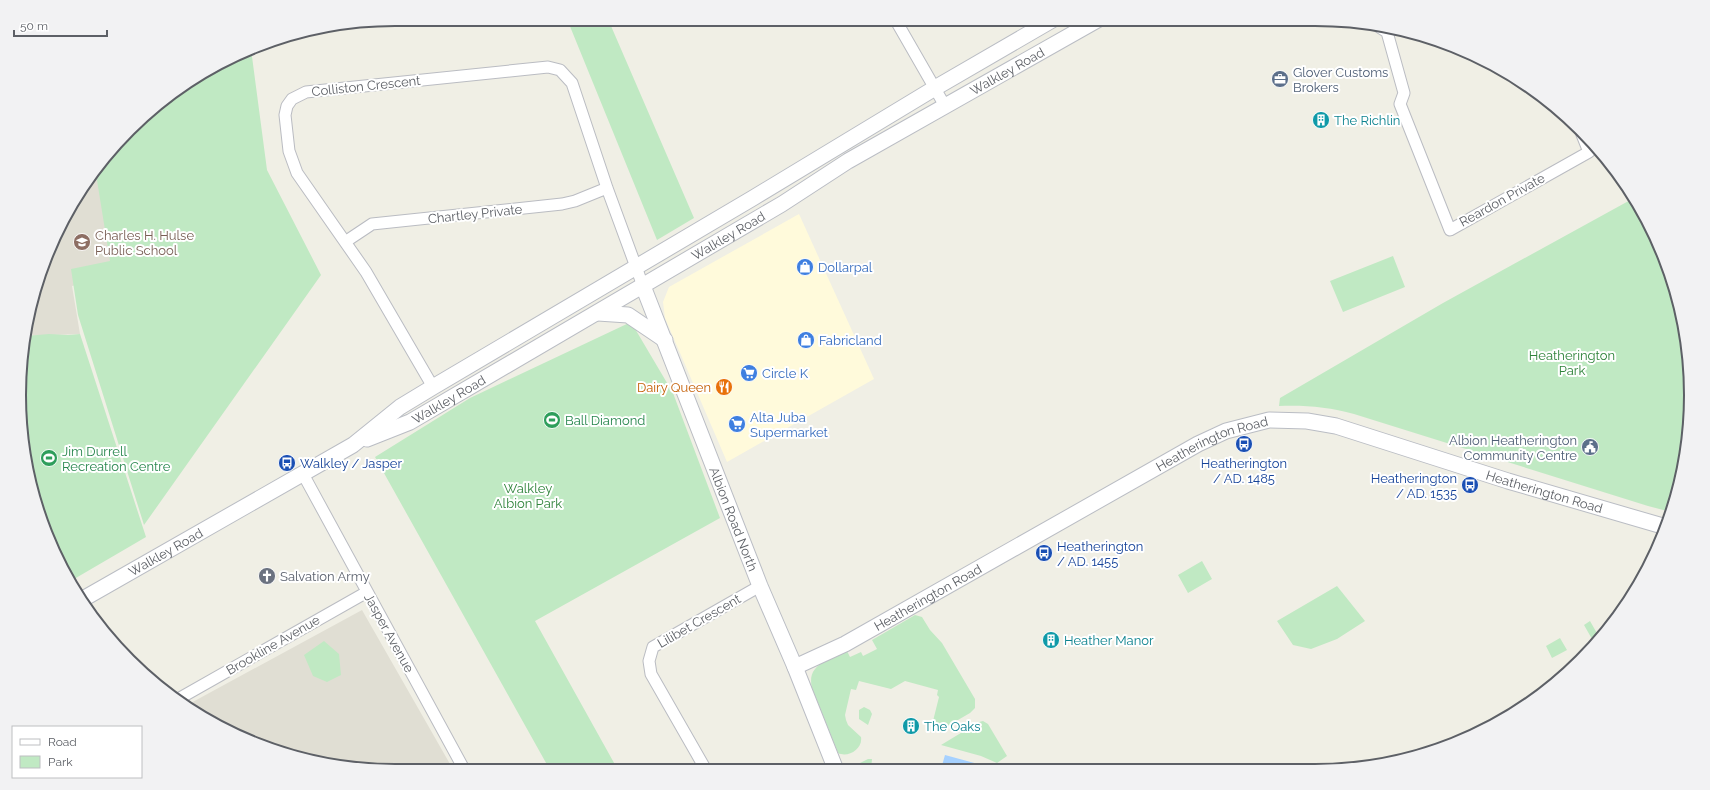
<svg xmlns="http://www.w3.org/2000/svg" width="1710" height="790" viewBox="0 0 1710 790" font-family="Raleway,sans-serif">
  <style>
    .commercial { fill: #fffadb }
    .education { fill: #e0ded3 }
    .green { fill: #c0e9c3 }
    .water { fill: #a6d1ff }
    .lines { fill: none; stroke-linecap: round; stroke-linejoin: round }
    .street-casing { stroke: #babcc2; stroke-width: 13 }
    .secondary-casing { stroke: #babdc4; stroke-width: 17 }
    .street { stroke: #fff; stroke-width: 11 }
    .secondary { stroke: #fff; stroke-width: 15 }
    .labels { text-anchor: middle; dominant-baseline: central; stroke-width: 4; stroke-linejoin: round; paint-order: stroke }
    .street-label { font-size: 13px; fill: #5d6066; stroke: #fff }
    .service-label { font-size: 13px; fill: #4e5e75; stroke: #fff; text-anchor: start }
    .culture-label { font-size: 13px; fill: #0d838f; stroke: #fff; text-anchor: start }
    .education-label { font-size: 13px; fill: #785e54; stroke: #fff; text-anchor: start }
    .shop-label { font-size: 13px; fill: #366cbe; stroke: #fff; text-anchor: start }
    .park-label { font-size: 13px; fill: #2f833a; stroke: #fff }
    .food-label { font-size: 13px; fill: #c56008; stroke: #fff; text-anchor: end }
    .leisure-label { font-size: 13px; fill: #27864d; stroke: #fff; text-anchor: start }
    .transit-label { font-size: 13px; fill: #164399; stroke: #fff; text-anchor: start }
    .worship-label { font-size: 13px; fill: #5b616d; stroke: #fff; text-anchor: start }
    .rim { fill: none; stroke: #5d6066; stroke-width: 2 }
  </style>
  <rect width="100%" height="100%" fill="#f0efe5"/>
  <path class="commercial" d="M799 214 874 379 727 462 665 318 663 302 669 287Z"/>
  <path class="education" d="M101 169 113 277 72 286 80 334 26 336V322L69 207Z
    M362 610 454 771H395L321 764 251 742 189 704Z"/>
  <path class="green" d="M567 19H608L694 218 657 240Z
    M251 49 267 170 321 275 144 525 78 315 71 269 110 261 96 174 147 112 207 69Z
    M1634 198 1662 251 1684 321 1691 395 1684 468 1671 512 1648 506 1354 414C1329 407 1305 405 1279 406L1280 398 1443 303Z
    M1393 256 1405 287 1343 312 1330 281Z
    M631 322 673 393 720 518 535 621 618 770H550L375 457 470 398Z
    M49 334 68 335 80 334 146 537 69 582 39 516 22 444 26 336Z
    M1202 561 1212 579 1188 593 1178 575Z
    M1337 586 1365 621 1337 639 1311 649 1293 645 1277 621Z
    M915 615 922 617 930 630 942 643 975 699V708L970 713 939 731 935 732 931 729 939 697 937 695 938 690 905 681 891 689 859 681 856 690 851 689 845 715 846 720 848 725 861 737C863 749 848 758 838 753L812 688C806 664 830 659 847 651L850 657 861 652 863 656 877 649 872 640Z
    M1590 621 1598 635 1592 639 1584 625Z
    M1560 638 1567 650 1552 658 1546 646Z
    M324 641 339 654 341 675 327 682 313 676 304 655Z
    M864 707 870 710 872 714 868 725 859 719V710Z
    M983 721 988 724 1007 756 997 763 981 756 941 745 979 722Z
    M868 759H872L871 769H848Z"/>
  <path class="water" d="M945 755 978 764 977 769H941Z"/>
  <g class="lines">
    <g class="street-casing">
      <path id="street" d="M895 19 945 106
        M1376 25 1387 32V26
        M1387 32 1404 93 1400 104 1450 230 1589 152 1579 127
        M345 242 372 224 562 204 575 201 607 188
        M433 387 366 272 297 173 289 151 285 115 287 106 292 99 306 92 548 67 560 70 572 83 607 188 643 286
        M303 474 465 771
        M180 698 367 592
        M706 770 651 674 649 661 653 647 760 586"/>
    </g>
    <g class="secondary-casing">
      <g id="secondary">
        <path id="s1" d="M643 286 760 586 795 667 836 770"/>
        <path d="M598 313 628 315 665 340"/>
        <path id="s2" d="M367 439 410 422 782 204 848 161 1099 19"/>
        <path id="s3" d="M83 599 353 445 400 407 433 387 753 198 935 88 1054 19"/>
        <path id="s4" d="M795 667 845 644 1198 444 1226 431 1269 420 1307 421 1336 426 1508 481 1666 527"/>
      </g>
    </g>
    <use href="#street" class="street"/>
    <use href="#secondary" class="secondary"/>
  </g>
  <defs>
    <g id="office-disc" transform="scale(0.9)"><circle r="9.5" fill="#5c6f8a" stroke="#fff"/><path d="M-6-3h4V-5.5h4V-3h4V5H-6ZM-1-4.5V-3h2v-1.5ZM-6 0V1H6V0Z" fill="#fff"/></g>
    <g id="building-disc" transform="scale(0.9)"><circle r="9.5" fill="#0f9aa8" stroke="#fff"/><path d="M-4-6H4V6H1V3H-1V6H-4ZM-2.5-4.3h1.7v1.8h-1.7ZM.8-4.3h1.7v1.8H.8ZM-2.5-1h1.7V.8h-1.7ZM.8-1h1.7V.8H.8Z" fill="#fff"/></g>
    <g id="school-disc" transform="scale(0.9)"><circle r="9.5" fill="#8d6e63" stroke="#fff"/><path d="M0-5L7-2L0 1L-7-2ZM-4 1L0 2.5L4 1V4Q0 6-4 4Z" fill="#fff"/></g>
    <g id="shop-disc" transform="scale(0.9)"><circle r="9.5" fill="#3f7fe0" stroke="#fff"/><path d="M-5-2.5h2.3a2.7 3.5 0 0 1 5.4 0H5L5.5 6h-11ZM-1.5-2.5h3a1.5 2.3 0 0 0-3 0Z" fill="#fff"/></g>
    <g id="supermarket-disc" transform="scale(0.9)"><circle r="9.5" fill="#3f7fe0" stroke="#fff"/><path d="M-6-5.5h2.5l.6 2H6L4.5 2H-2.5L-4.4-4H-6ZM-1.5 3.2a1.3 1.3 0 1 0 .1 0ZM3 3.2a1.3 1.3 0 1 0 .1 0Z" fill="#fff"/></g>
    <g id="restaurant-disc" transform="scale(0.9)"><circle r="9.5" fill="#e8710a" stroke="#fff"/><path d="M-5-6h1v4h1v-4h1v4h1v-4h1v5L-1.5 .5V6h-2V.5L-5-1ZM5-6V6H3V1.5H1.5Q1.5-4 5-6Z" fill="#fff"/></g>
    <g id="stadium-disc" transform="scale(0.9)"><circle r="9.5" fill="#2e9e5b" stroke="#fff"/><path d="M0-5a6.5 5 0 1 0 0 10a6.5 5 0 1 0 0-10ZM-3.5-1.8h7v3.6h-7Z" fill="#fff"/></g>
    <g id="bus-disc" transform="scale(0.9)"><circle r="9.5" fill="#1a4fb4" stroke="#fff"/><path d="M-5-6H5V4H4V6H2V4H-2V6H-4V4H-5ZM-3.5-4V0h7V-4ZM-3.5 1.2v1.5H-2V1.2ZM2 1.2v1.5H3.5V1.2Z" fill="#fff"/></g>
    <g id="civic-disc" transform="scale(0.9)"><circle r="9.5" fill="#5c6f8a" stroke="#fff"/><path d="M-.6-6.5H3V-4.5H.6V-3L4-1V1h2V6H-6V1h2V-1L-.6-3ZM-1.2 2.5V6h2.4V2.5Z" fill="#fff"/></g>
    <g id="church-disc" transform="scale(0.9)"><circle r="9.5" fill="#6b7280" stroke="#fff"/><path d="M-1.2-6h2.4v3.5h3.3v2.4h-3.3V6h-2.4V-.1h-3.3v-2.4h3.3Z" fill="#fff"/></g>
  </defs>
  <g fill-rule="evenodd">
    <use href="#office-disc" x="1280" y="79"/>
    <use href="#building-disc" x="1321" y="120"/>
    <use href="#school-disc" x="82" y="242"/>
    <use href="#shop-disc" x="805" y="267"/>
    <use href="#shop-disc" x="806" y="340"/>
    <use href="#supermarket-disc" x="749" y="373"/>
    <use href="#restaurant-disc" x="724" y="387"/>
    <use href="#stadium-disc" x="552" y="420"/>
    <use href="#supermarket-disc" x="737" y="424"/>
    <use href="#bus-disc" x="1244" y="444"/>
    <use href="#civic-disc" x="1590" y="447"/>
    <use href="#stadium-disc" x="49" y="458"/>
    <use href="#bus-disc" x="287" y="463"/>
    <use href="#bus-disc" x="1470" y="485"/>
    <use href="#bus-disc" x="1044" y="553"/>
    <use href="#church-disc" x="267" y="576"/>
    <use href="#building-disc" x="1051" y="640"/>
    <use href="#building-disc" x="911" y="726"/>
  </g>
  <g class="labels">
    <g class="street-label">
      <text stroke="none"><textPath href="#s2" startOffset="739">Walkley Road</textPath></text>
      <text transform="translate(366 86) rotate(-6)">Colliston Crescent</text>
      <text transform="translate(1502 200) rotate(-29)">Reardon Private</text>
      <text transform="translate(475 214) rotate(-6)">Chartley Private</text>
      <text stroke="none"><textPath href="#s2" startOffset="415">Walkley Road</textPath></text>
      <text stroke="none"><textPath href="#s2" startOffset="91">Walkley Road</textPath></text>
      <text stroke="none"><textPath href="#s4" startOffset="474">Heatherington Road</textPath></text>
      <text stroke="none"><textPath href="#s4" startOffset="822">Heatherington Road</textPath></text>
      <text stroke="none"><textPath href="#s1" startOffset="250">Albion Road North</textPath></text>
      <text stroke="none"><textPath href="#s3" startOffset="95">Walkley Road</textPath></text>
      <text stroke="none"><textPath href="#s4" startOffset="150">Heatherington Road</textPath></text>
      <text transform="translate(699 621) rotate(-30)">Lilibet Crescent</text>
      <text transform="translate(389 633) rotate(61)">Jasper Avenue</text>
      <text transform="translate(273 645) rotate(-30)">Brookline Avenue</text>
    </g>
    <g class="service-label">
      <text x="1293" y="72">Glover Customs<tspan x="1293" dy="15">Brokers</tspan></text>
      <text x="1577" y="440" text-anchor="end">Albion Heatherington<tspan x="1577" dy="15">Community Centre</tspan></text>
    </g>
    <g class="culture-label">
      <text x="1334" y="120">The Richlin</text>
      <text x="1064" y="640">Heather Manor</text>
      <text x="924" y="726">The Oaks</text>
    </g>
    <g class="education-label">
      <text x="95" y="235">Charles H. Hulse<tspan x="95" dy="15">Public School</tspan></text>
    </g>
    <g class="shop-label">
      <text x="818" y="267">Dollarpal</text>
      <text x="819" y="340">Fabricland</text>
      <text x="762" y="373">Circle K</text>
      <text x="750" y="417">Alta Juba<tspan x="750" dy="15">Supermarket</tspan></text>
    </g>
    <g class="park-label">
      <text x="1572" y="355">Heatherington<tspan x="1572" dy="15">Park</tspan></text>
      <text x="528" y="488">Walkley<tspan x="528" dy="15">Albion Park</tspan></text>
    </g>
    <g class="food-label">
      <text x="711" y="387">Dairy Queen</text>
    </g>
    <g class="leisure-label">
      <text x="565" y="420">Ball Diamond</text>
      <text x="62" y="451">Jim Durrell<tspan x="62" dy="15">Recreation Centre</tspan></text>
    </g>
    <g class="transit-label">
      <text x="300" y="463">Walkley / Jasper</text>
      <text x="1244" y="463" text-anchor="middle">Heatherington<tspan x="1244" dy="15">/ AD. 1485</tspan></text>
      <text x="1457" y="478" text-anchor="end">Heatherington<tspan x="1457" dy="15">/ AD. 1535</tspan></text>
      <text x="1057" y="546">Heatherington<tspan x="1057" dy="15">/ AD. 1455</tspan></text>
    </g>
    <g class="worship-label">
      <text x="280" y="576">Salvation Army</text>
    </g>
  </g>
  <path d="M0 0H1710V790H0ZM395 26H1315A369 369 0 0 1 1684 395V395A369 369 0 0 1 1315 764H395A369 369 0 0 1 26 395V395A369 369 0 0 1 395 26Z" fill="#f2f2f3" fill-rule="evenodd"/>
  <path class="rim" d="M395 26H1315A369 369 0 0 1 1684 395V395A369 369 0 0 1 1315 764H395A369 369 0 0 1 26 395V395A369 369 0 0 1 395 26Z"/>
  <rect x="12" y="726" width="130" height="52" fill="#ffffff" stroke="#bebfc2"/>
  <rect x="20" y="739" width="20" height="6" fill="#ffffff" stroke="#bebfc2"/>
  <text x="48" y="746" font-size="12" fill="#5d6066">Road</text>
  <rect x="20" y="756" width="20" height="12" fill="#c0e9c3" stroke="#bebfc2"/>
  <text x="48" y="766" font-size="12" fill="#5d6066">Park</text>
  <path d="M14 30v6h93v-6" fill="none" stroke="#5d6066" stroke-width="2"/>
  <text x="20" y="30" font-size="12" fill="#5d6066" stroke="#ffffff" stroke-width="3" paint-order="stroke">50 m</text>
</svg>
